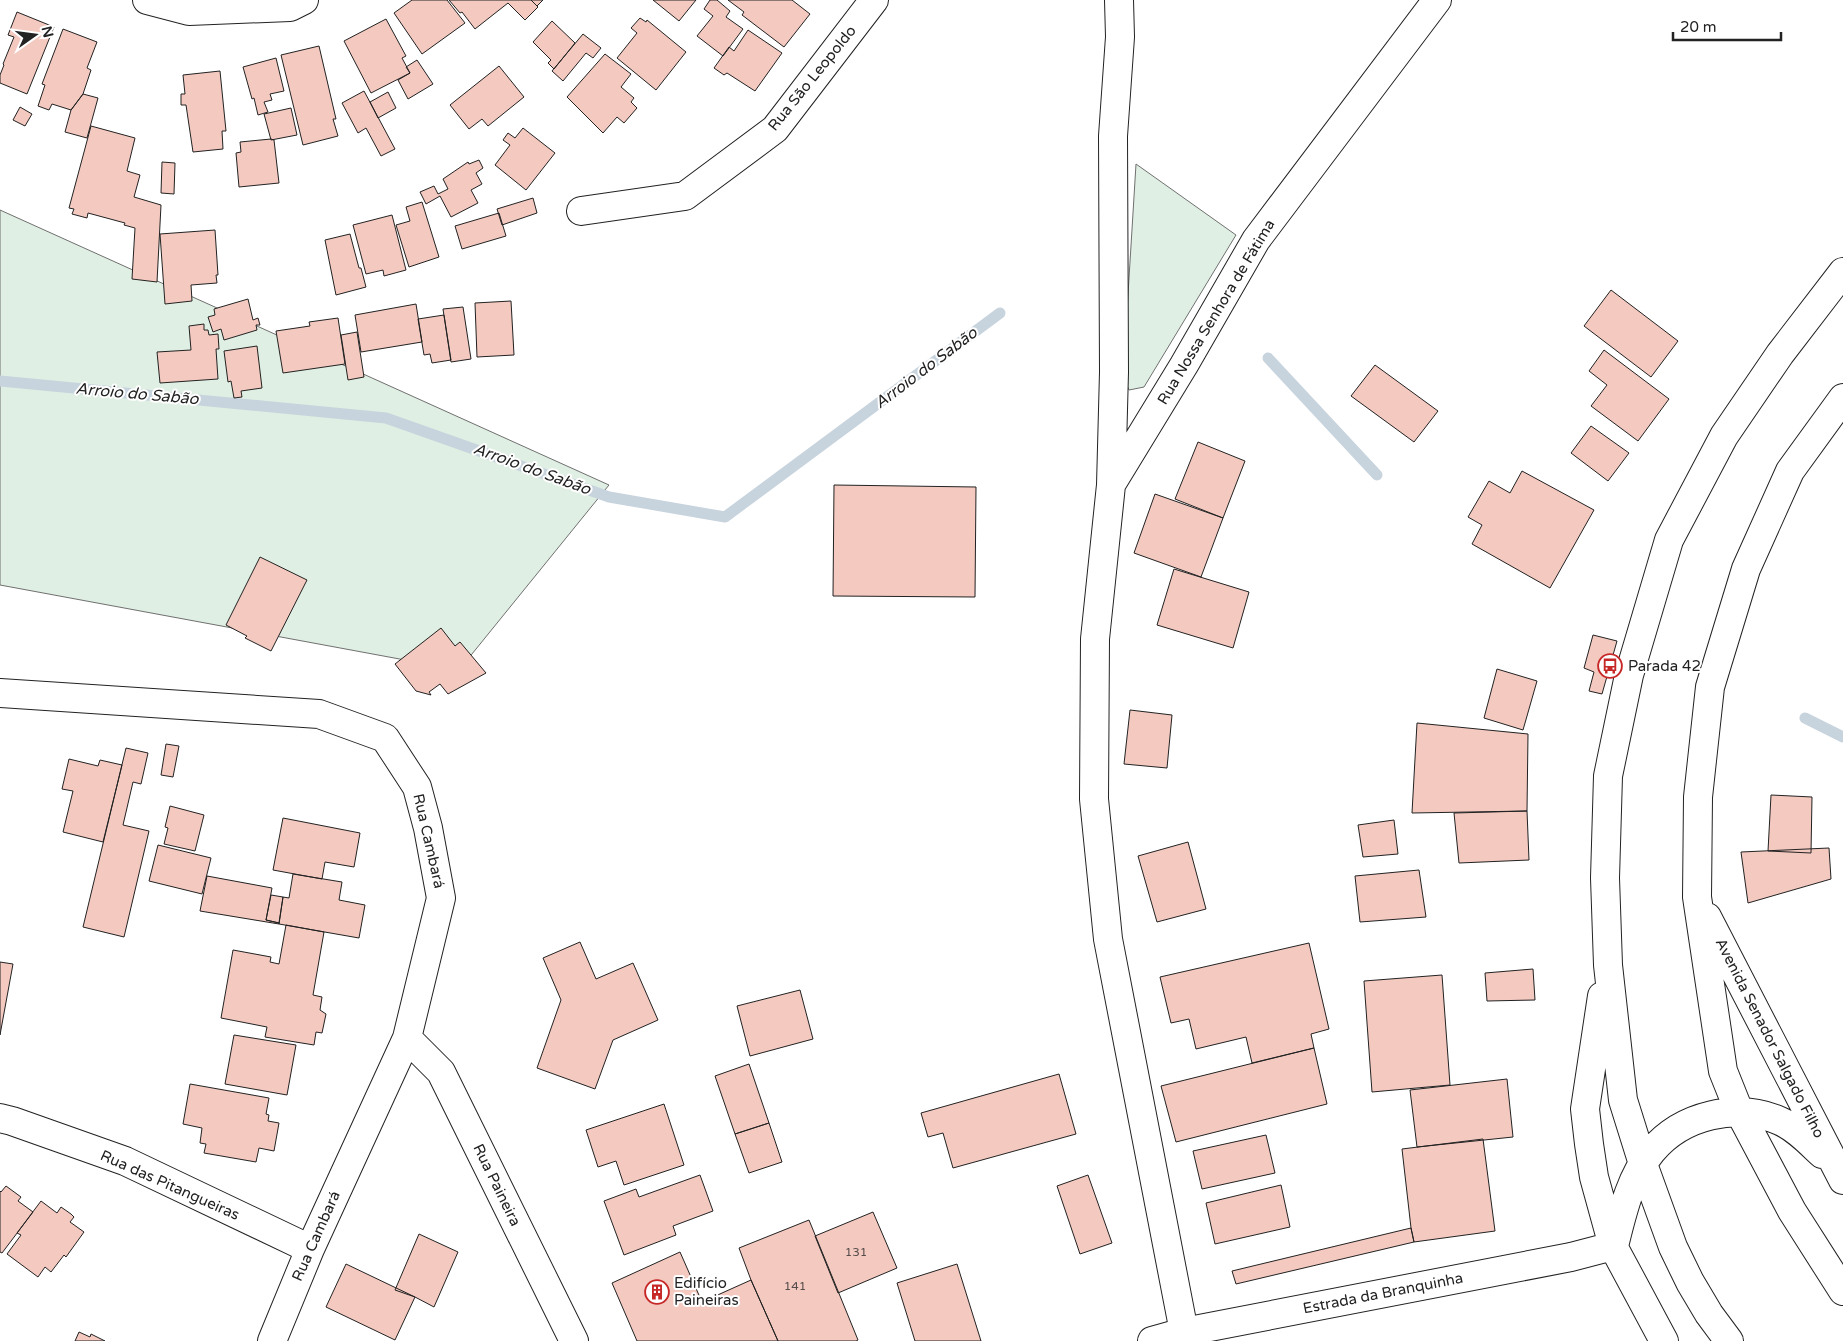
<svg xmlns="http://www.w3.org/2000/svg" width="1843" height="1341" viewBox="0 0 1843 1341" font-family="'Varela Round',sans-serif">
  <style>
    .green { fill: #e0efe3; stroke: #6f6f6f }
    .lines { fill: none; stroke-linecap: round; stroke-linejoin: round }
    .stream { stroke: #c7d3dd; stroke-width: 11 }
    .building { fill: #f3c9c0; stroke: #222 }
    .minor-casing { stroke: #222; stroke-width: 30 }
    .major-casing { stroke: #222; stroke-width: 30 }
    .minor { stroke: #fff; stroke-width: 28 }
    .major { stroke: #fff; stroke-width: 28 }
    .labels { text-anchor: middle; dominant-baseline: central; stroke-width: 4; stroke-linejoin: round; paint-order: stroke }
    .number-label { font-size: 12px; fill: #564c4a }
    .street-label { font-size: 15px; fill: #222; stroke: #fff }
    .poi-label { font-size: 15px; fill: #222; stroke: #fff; text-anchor: start }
    .water-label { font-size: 16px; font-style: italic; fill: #222; stroke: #fff }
  </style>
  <rect width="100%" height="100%" fill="#fff"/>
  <path class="green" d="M1136 164 1236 235 1144 387 1129 390 1123 376Z
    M0 210 609 485 459 670 0 585Z"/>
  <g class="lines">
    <path class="stream" d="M1268 358 1377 475
      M0 381 386 418 609 497 725 517 1000 313
      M1805 718 1843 737"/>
  </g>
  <path class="building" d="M412 0H447L465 23 422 54 394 13Z
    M449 0H531L538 7 525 20 508 3 475 29 462 12 460 13Z
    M531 0H543L537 6Z
    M653 0H696L679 21Z
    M710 0H717L730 11 726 17 743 29 723 56 697 36 713 16 704 9Z
    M728 0H792L810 14 784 47 742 15 744 12Z
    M17 12 54 27 27 94 0 83V75L4 65 3 64 14 37 8 35Z
    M640 18 646 22 647 20 686 52 656 90 617 58 637 33 631 28Z
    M386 19 406 56 402 58 410 73 371 93 344 41Z
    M552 21 575 43 554 69 548 63 551 60 533 42Z
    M63 29 97 42 87 68 91 70 83 94 71 110 52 104 49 110 38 106 45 85 42 84Z
    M748 30 782 53 755 91 727 73 724 75 714 68 729 47 734 51Z
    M583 34 601 48 593 58 586 53 563 81 552 71Z
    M319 46 336 119H333L338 136 303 145 281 55Z
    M605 54 631 74 621 87 634 98 631 102 637 108 624 123 617 117 603 133 567 97Z
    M276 58 284 91 270 94 272 100 264 102 268 112 258 115 254 98 252 99 243 67Z
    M417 60 433 84 408 99 398 80 410 73 406 67Z
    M499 66 524 97 488 126 482 119 469 129 450 105Z
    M220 71 226 131H222L223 149 193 152 186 105H181V94H185L183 75Z
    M364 91 395 149 381 156 366 128 358 133 342 103Z
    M388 92 396 108 378 118 370 102Z
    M83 94 98 98 87 138 65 132 71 110Z
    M20 107 32 114 25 126 13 120Z
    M291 108 297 135 271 140 264 114Z
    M91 126 135 138 127 171 140 175 134 197 161 205 157 282 132 279 135 228 124 225 125 223 88 213 87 218 72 214 74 209 69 208Z
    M523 128 555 153 526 190 495 165 510 145 503 140 508 133 515 138Z
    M271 139 274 140 279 183 239 187 236 153 241 152 240 142Z
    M479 160 483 168 476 173 482 184 471 190 478 203 451 217 440 196 426 204 420 192 434 186 438 194 448 189 443 179 468 162 469 164Z
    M162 162 175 163 174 194 161 193Z
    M533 198 537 213 502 225 497 209Z
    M422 202 439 257 409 267 396 225 410 221 406 207Z
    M499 213 506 236 462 249 455 226Z
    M392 215 406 270 384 276 383 270 366 274 353 225Z
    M215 230 218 275H216L217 283 191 285 192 301 165 304 160 234Z
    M350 234 359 268H361L366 287 336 295 325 240Z
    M1611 290 1678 341 1651 377 1584 326Z
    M248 299 253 320 258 318 260 325H256L257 330 224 340 221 329 213 332 208 317 215 315 214 309Z
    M511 301 514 355 477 357 475 303Z
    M416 304 422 342 361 352 355 315Z
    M463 307 471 359 451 362 443 309Z
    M444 315 451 360 432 363 430 354 424 355 418 319Z
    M338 318 345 364 283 373 276 331 310 326 309 322Z
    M204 324V330H208L209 335 218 334 219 349H216L218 379 160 383 157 352 191 350 189 326Z
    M357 332 364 377 348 380 341 335Z
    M257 346 262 388 241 391 242 397 234 398 231 381 228 382 224 351Z
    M1604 350 1669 399 1638 441 1591 406 1607 385 1589 371Z
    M1375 365 1438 411 1414 442 1351 396Z
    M1591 426 1629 453 1608 481 1571 453Z
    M1198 442 1245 461 1223 518 1175 499Z
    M1522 471 1594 510 1550 588 1472 544 1482 525 1468 517 1489 481 1510 493Z
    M834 485 976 487 975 597 833 596Z
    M1155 494 1223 518 1201 577 1134 553Z
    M260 557 307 580 271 651 245 638 247 636 226 625Z
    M1174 569 1249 592 1233 648 1157 625Z
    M441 628 455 646 460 642 486 673 448 694 440 684 429 692 431 695 416 691 395 664Z
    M1593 635 1617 641 1602 694 1589 691 1594 672 1584 668Z
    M1497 669 1537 681 1523 730 1484 718Z
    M1130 710 1172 715 1167 768 1124 764Z
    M1417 723 1528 734 1527 811 1412 813Z
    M166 744 179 746 173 777 161 775Z
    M126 748 148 753 141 784 133 782 123 825 149 831 124 937 83 927Z
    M69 759 98 766 100 760 122 765 103 842 63 832 73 791 62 789Z
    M1771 795 1812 797 1811 853 1768 851Z
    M170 806 204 815 195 851 164 844 168 828 165 827Z
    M1527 811 1529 860 1459 863 1454 813Z
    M283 818 360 833 354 867 325 862 322 879 273 870Z
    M1394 820 1398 854 1363 857 1358 825Z
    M1188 842 1206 909 1157 922 1138 856Z
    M158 845 211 858 202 894 149 881Z
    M1829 848 1831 879 1748 903 1741 852Z
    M1419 870 1426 917 1360 922 1355 876Z
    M293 874 342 882 339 900 365 905 359 938 279 924 283 897 289 898Z
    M207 876 272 888 266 920 279 923V924L200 911Z
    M271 895 283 897 279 923 266 920Z
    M286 925 324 932 313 995 322 997 320 1010 326 1014 322 1033 316 1032 314 1045 265 1037 267 1027 221 1018 233 950 271 957 270 962 279 964Z
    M580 942 596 979 633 963 658 1020 613 1040 595 1089 537 1068 561 1000 543 958Z
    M1309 943 1329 1029 1311 1034 1314 1048 1252 1063 1246 1037 1196 1049 1189 1019 1171 1023 1160 977Z
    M0 962 13 964 0 1035Z
    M1533 969 1535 1000 1487 1001 1485 973Z
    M1442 975 1450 1085 1372 1092 1364 981Z
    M800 990 813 1039 750 1056 737 1006Z
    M234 1035 296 1045 287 1095 225 1084Z
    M1314 1048 1327 1104 1176 1142 1161 1086Z
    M749 1064 769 1123 735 1134 715 1076Z
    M1059 1074 1076 1134 953 1168 943 1133 928 1137 921 1113Z
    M1507 1079 1513 1137 1417 1147 1410 1090Z
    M190 1084 269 1098 266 1114 269 1115 268 1121 279 1123 274 1151 259 1148 256 1162 204 1153 206 1144 200 1143 202 1128 183 1124Z
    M664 1104 684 1165 624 1185 616 1161 598 1167 586 1130Z
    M769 1123 782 1162 749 1173 735 1134Z
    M1266 1135 1275 1173 1202 1189 1193 1151Z
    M1483 1139 1495 1231 1414 1242 1411 1228 1402 1149Z
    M700 1175 713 1211 673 1226 676 1235 624 1255 604 1201 636 1189 639 1197Z
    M1088 1175 1112 1243 1080 1254 1057 1186Z
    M1281 1185 1290 1227 1215 1244 1206 1203Z
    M6 1186 21 1197 18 1201 33 1212 2 1253 0 1252V1191L1 1192Z
    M41 1201 57 1213 61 1207 71 1214 74 1217 70 1222 84 1232 66 1257 64 1255 51 1272 45 1267 38 1277 7 1254 21 1235 17 1233Z
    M873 1212 897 1268 838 1293 815 1236Z
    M809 1220 858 1340 856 1341H778L751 1280 739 1248Z
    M1411 1228 1414 1242 1236 1284 1232 1271Z
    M419 1234 458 1252 434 1307 415 1297 395 1290Z
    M680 1252 702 1302 751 1280 778 1341H637L612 1283Z
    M346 1264 415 1297 395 1340 326 1307Z
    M957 1264 981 1341H915L897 1283Z
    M79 1332 90 1337 91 1334 105 1341H75Z"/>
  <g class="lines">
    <g class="minor-casing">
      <path id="minor" d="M147 0 189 11 290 7 304 0
        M1119 0 1120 37 1113 136 1114 372 1111 485 1095 639 1094 799 1108 939 1184 1332 1183 1341
        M581 211 685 196 775 129 874 0
        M1112 483 1184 365 1256 240 1437 0
        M0 693 319 714 385 738 417 787 428 828 441 898 407 1038 310 1249 272 1341
        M407 1038 441 1072 574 1341
        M0 1118 12 1121 125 1161 310 1249"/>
    </g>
    <g class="major-casing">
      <path id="major" d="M1843 398 1790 471 1746 569 1710 687 1698 797 1697 897 1723 1071 1739 1111 1792 1211 1843 1291
        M1707 917 1843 1180
        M1602 996 1585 1109 1589 1144 1594 1177 1613 1246 1664 1341
        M1614 1246C1622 1214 1630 1177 1652 1151 1682 1115 1737 1102 1780 1121 1796 1128 1809 1142 1822 1154
        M1152 1341 1184 1332 1571 1257 1613 1246
        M1729 1341 1709 1314 1690 1282 1673 1247 1643 1164 1623 1100 1608 965 1605 878 1608 776 1629 675 1669 540 1724 436 1780 354 1843 272"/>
    </g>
    <use href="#minor" class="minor"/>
    <use href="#major" class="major"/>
  </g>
  <defs>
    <g id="bus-ring" transform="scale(1.25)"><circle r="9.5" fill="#fff" stroke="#c62828" stroke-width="1.5"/><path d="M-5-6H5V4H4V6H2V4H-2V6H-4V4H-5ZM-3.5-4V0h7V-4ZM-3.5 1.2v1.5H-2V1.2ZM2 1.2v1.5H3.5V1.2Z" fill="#c62828"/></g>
    <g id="building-ring" transform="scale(1.25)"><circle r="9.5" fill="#fff" stroke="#c62828" stroke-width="1.5"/><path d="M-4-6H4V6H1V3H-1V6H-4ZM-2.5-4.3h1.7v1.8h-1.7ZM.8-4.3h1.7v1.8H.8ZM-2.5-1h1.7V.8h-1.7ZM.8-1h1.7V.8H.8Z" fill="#c62828"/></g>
  </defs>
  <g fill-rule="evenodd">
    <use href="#bus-ring" x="1610" y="666"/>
    <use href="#building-ring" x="657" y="1292"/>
  </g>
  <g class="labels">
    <g class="number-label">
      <text x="856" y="1252">131</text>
      <text x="795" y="1286">141</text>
    </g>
    <g class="street-label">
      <text transform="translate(812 78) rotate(-51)">Rua São Leopoldo</text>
      <text transform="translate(1216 312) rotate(-59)">Rua Nossa Senhora de Fátima</text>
      <text transform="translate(429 841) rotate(77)">Rua Cambará</text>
      <text transform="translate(1770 1038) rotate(63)">Avenida Senador Salgado Filho</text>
      <text transform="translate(170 1185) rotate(24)">Rua das Pitangueiras</text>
      <text transform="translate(497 1185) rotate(64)">Rua Paineira</text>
      <text transform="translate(316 1236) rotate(-66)">Rua Cambará</text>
      <text transform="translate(1383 1293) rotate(-11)">Estrada da Branquinha</text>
    </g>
    <g class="poi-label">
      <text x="1628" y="666">Parada 42</text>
      <text x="674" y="1283">Edifício<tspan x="674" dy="17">Paineiras</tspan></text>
    </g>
    <g class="water-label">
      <text transform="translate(926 368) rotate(-37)">Arroio do Sabão</text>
      <text transform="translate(137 394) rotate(5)">Arroio do Sabão</text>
      <text transform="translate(532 469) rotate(20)">Arroio do Sabão</text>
    </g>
  </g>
  <g transform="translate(35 35) rotate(76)" stroke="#ffffff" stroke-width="4" paint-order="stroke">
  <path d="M0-4L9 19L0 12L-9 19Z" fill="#222222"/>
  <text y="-8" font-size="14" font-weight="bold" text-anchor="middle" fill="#222222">N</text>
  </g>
  <path d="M1673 32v8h108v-8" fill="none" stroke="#222222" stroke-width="2.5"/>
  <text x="1680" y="32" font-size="15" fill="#222222" stroke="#ffffff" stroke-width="4" paint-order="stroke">20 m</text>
</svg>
